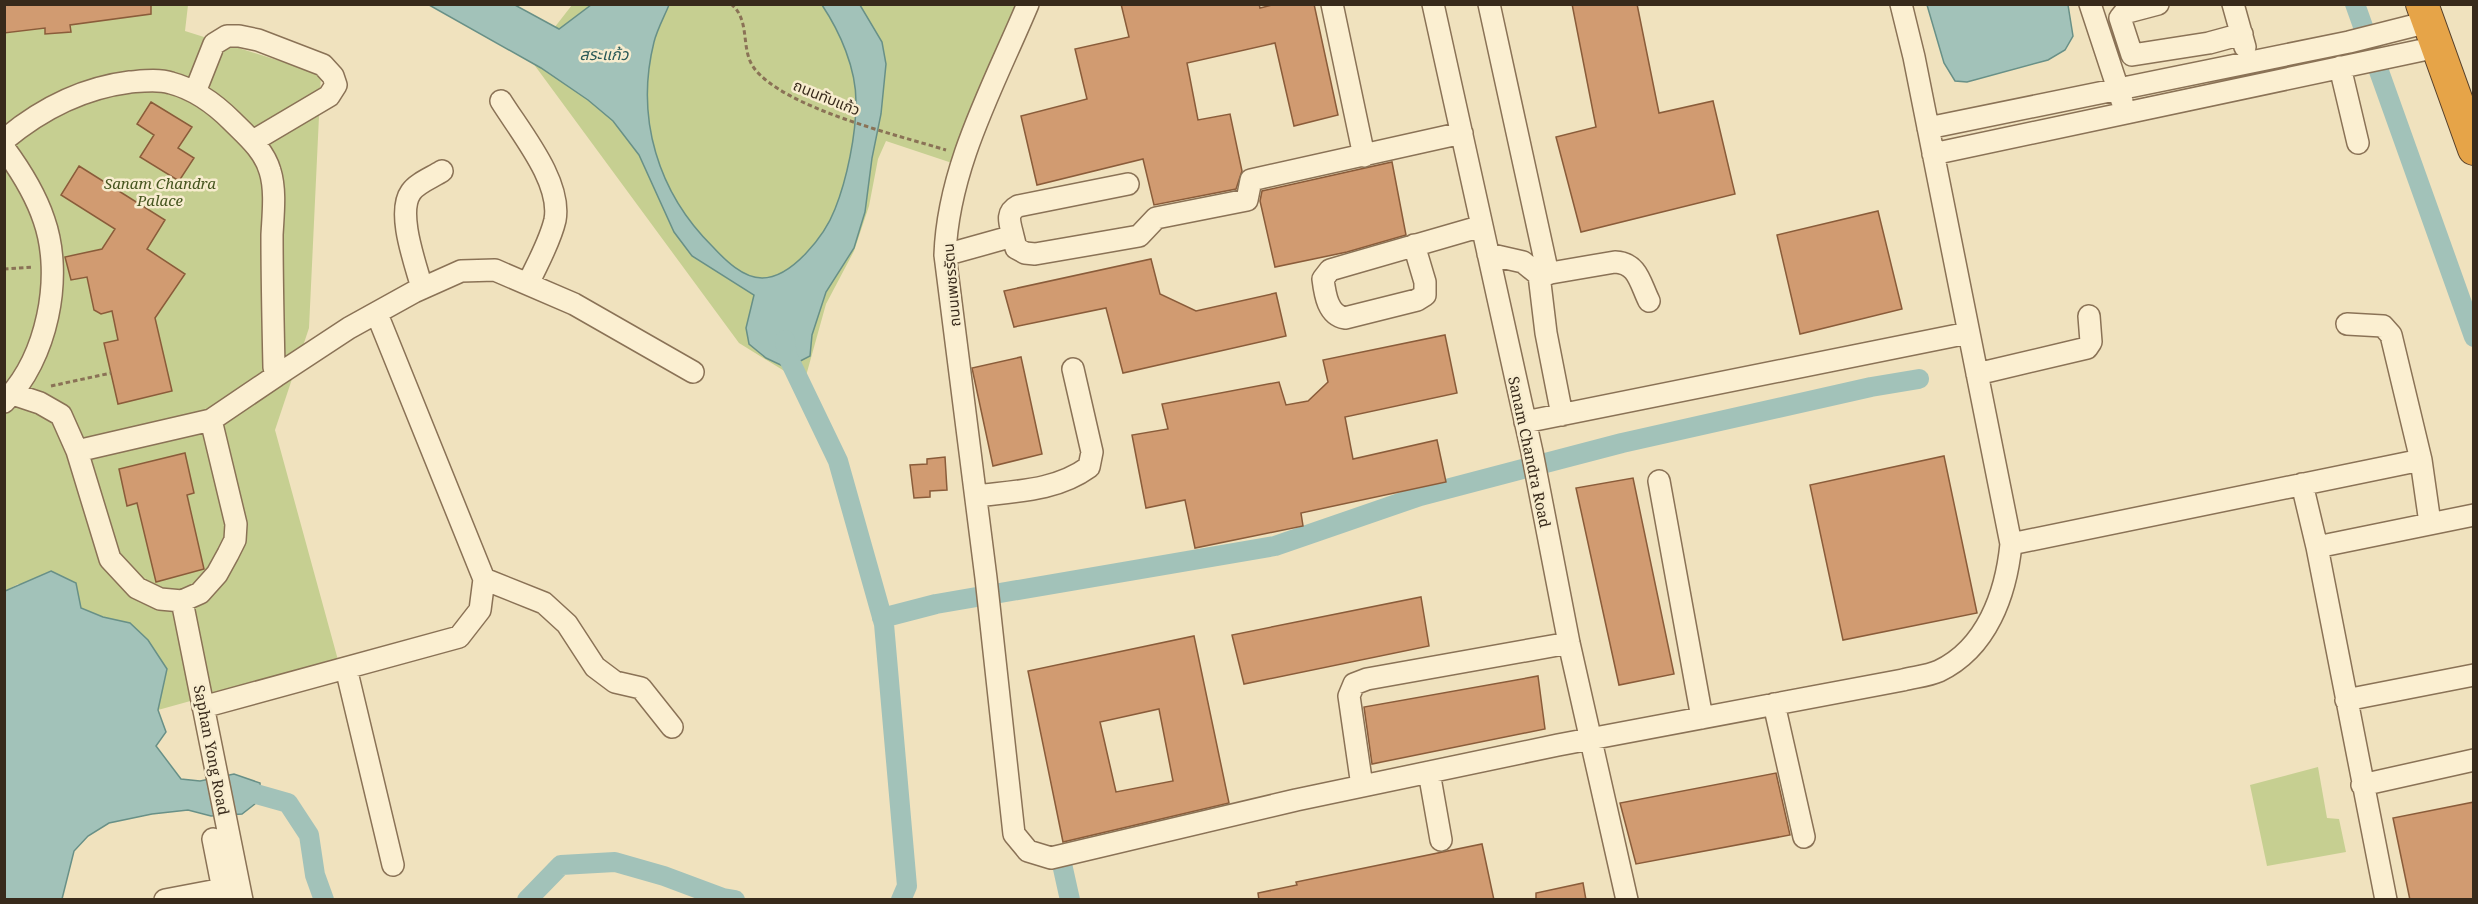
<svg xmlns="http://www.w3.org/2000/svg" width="2478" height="904" viewBox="0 0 2478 904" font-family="'Noto Serif','Noto Sans Thai',serif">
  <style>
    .green { fill: #c6cf91 }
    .water { fill: #a2c2b9; stroke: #689087; stroke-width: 1.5 }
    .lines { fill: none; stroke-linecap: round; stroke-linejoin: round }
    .canal { stroke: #a2c2b9; stroke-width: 20 }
    .building { fill: #d19b71; stroke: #8a5c3a; stroke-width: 1.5; fill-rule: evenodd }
    .minor-casing { stroke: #8a7256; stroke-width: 24 }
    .highway-casing { stroke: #57402a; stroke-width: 34 }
    .path { stroke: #8a7256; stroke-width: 3; stroke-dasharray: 4.5 3; stroke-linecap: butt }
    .minor { stroke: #fbefd1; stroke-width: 21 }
    .highway { stroke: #e6a448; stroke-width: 32 }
    .labels { text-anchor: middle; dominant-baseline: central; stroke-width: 5; stroke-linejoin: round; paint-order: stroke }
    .street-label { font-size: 15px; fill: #382a1b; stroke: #f7ecce }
    .park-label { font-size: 15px; font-style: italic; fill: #475620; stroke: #f7ecce }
    .water-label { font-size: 16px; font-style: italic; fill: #295957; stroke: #f7ecce }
  </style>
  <rect width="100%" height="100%" fill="#f0e2be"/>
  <path class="green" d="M5 5H188L185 31 321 74 309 328 275 430 338 660 158 710 167 669 130 623 103 617 18 584 5 591Z
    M572 5H1029L955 164 886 141 878 159 869 206 854 251 826 304 804 383 739 343 530 59Z
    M2318 767 2327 818 2339 819 2346 852 2267 866 2250 785Z"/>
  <path class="water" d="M429 5H515L559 29 591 5H669C664 17 657 30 654 42 635 118 658 193 713 247 725 260 743 278 762 278 792 278 825 235 835 209 847 179 856 135 856 102 856 68 840 32 822 5H860L882 42 886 64 881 114 872 158 865 212 854 248 826 292 812 335 810 356 787 368 766 358 749 344 746 328 754 295 692 256 674 232 639 155 613 121 588 100 541 68Z
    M1927 5H2068L2073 36 2065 50 2048 60 1967 82 1955 81 1944 63Z
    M51 571 76 583 81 608 103 617 130 623 148 640 167 669 158 710 166 732 156 746 181 779 200 781 234 774 260 783V800L242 814 211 816 188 810 152 814 109 823 88 836 74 851 62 899 5 900V591Z"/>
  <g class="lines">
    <path class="canal" d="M2355 4 2474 337
      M785 340 787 355 838 461 884 624 907 886 901 900
      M882 618 936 604 1275 546 1420 496 1622 443 1871 387 1919 379
      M236 792 246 791 288 803 309 835 315 875 324 900
      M1062 864 1070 900
      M527 900 561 865 615 862 664 876 723 898 735 900"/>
  </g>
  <path class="building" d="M4 4H151V14L70 25 71 32 45 34V28L4 33Z
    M1121 4H1259L1260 8 1276 4H1314L1338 115 1294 126 1275 43 1187 63 1198 120 1230 114 1242 171 1236 189 1154 205 1143 159 1037 185 1021 116 1087 99 1075 49 1129 37Z
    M1572 4H1637L1659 113 1713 101 1735 194 1581 232 1556 137 1596 127Z
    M151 102 192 127 178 148 194 158 179 181 140 157 154 135 137 124Z
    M1392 162 1406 235 1347 252 1275 267 1260 201 1262 191Z
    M79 166 165 220 147 249 185 274 155 318 172 391 118 404 104 343 118 340 112 311 101 314 94 310 87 277 71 280 65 257 102 249 115 229 61 195Z
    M1878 211 1902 309 1800 334 1777 235Z
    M1151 259 1160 294 1196 311 1276 293 1286 336 1123 373 1106 308 1014 327 1004 291Z
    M1445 335 1457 393 1345 417 1353 459 1437 440 1446 482 1301 513 1303 526 1195 548 1185 500 1146 508 1132 435 1168 429 1162 404 1279 382 1286 405 1308 401 1328 382 1323 360Z
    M1021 357 1042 454 993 466 972 368Z
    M185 453 194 493 187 495 204 569 156 582 137 503 127 506 119 469Z
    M1944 456 1977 613 1843 640 1810 485Z
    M945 457 947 490 930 491V497L914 498 910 465 927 464V459Z
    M1633 478 1674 674 1619 685 1576 488Z
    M1421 597 1429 646 1244 684 1232 635Z
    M1194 636 1229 803 1063 842 1028 671ZM1159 709 1173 781 1116 792 1100 722Z
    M1538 676 1545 729 1372 764 1364 707Z
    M1776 773 1790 835 1636 864 1620 803Z
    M2474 802V900H2410L2393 818Z
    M1482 844 1494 900H1259L1258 893 1297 885 1296 882Z
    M1583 883 1586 900H1536V893Z"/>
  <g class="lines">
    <g class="minor-casing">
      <path id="minor" d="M1028 4C994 85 948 167 945 255L986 578 1014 834 1028 851 1051 858 1296 800 1558 745 1903 680C1914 677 1928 676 1939 671 1987 648 2006 594 2011 544L1914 57 1901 4
        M1332 4 1364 156
        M1433 4 1532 452 1569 643 1627 900
        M1489 4 1548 274
        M2090 4 2122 101
        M2158 4 2124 13 2120 18 2132 55 2209 43 2242 34
        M2233 4 2245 47
        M2340 67 2358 143
        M195 92 214 44 227 36H239L258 40 323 65 333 76 336 85 329 96 253 141
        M501 101C521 133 562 182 555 220 550 242 537 264 528 284
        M1928 128 2349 42 2428 22
        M4 140C41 109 82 88 130 82 143 81 159 79 171 83 194 89 215 104 232 121 247 136 264 150 270 171 276 190 273 215 272 235 272 279 273 323 274 367L276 376 211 420 236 524 235 540 228 554 217 574 200 593 182 601 160 599 137 588 110 559 77 451 61 415 40 403 13 394
        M4 148C21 171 35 193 44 220 64 277 47 359 4 402
        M1933 154 2437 47
        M1013 236C1010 223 1005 213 1018 206L1128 184
        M1414 245 1425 282V295L1417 300 1345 318C1328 315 1325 295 1323 279L1330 270 1482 226
        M1488 254 1523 262 1539 275
        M945 255 1013 236 1016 248 1025 253 1035 254 1139 236 1156 218 1247 200 1251 180 1462 133
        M422 288C416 265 396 213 411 192 417 183 433 177 442 171
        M2347 324 2383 326 2391 335 2421 460 2430 523
        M1977 374 2087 348 2091 342 2089 316
        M276 376 349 328 414 292 461 271 495 270 574 304 693 372
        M1562 415 1546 333 1539 275 1615 262C1638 263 1640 283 1649 301
        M1525 422 1968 333
        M77 451 211 420
        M1659 481 1702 718
        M2302 484 2317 547 2386 900
        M976 496C1016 491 1056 491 1089 467L1092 452 1073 369
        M2011 544 2421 460
        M2317 547 2474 515
        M484 579 544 603 567 624 595 667 615 682 641 688 672 727
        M182 601 242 900
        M346 668 393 865
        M2346 700 2474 675
        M1774 704 1804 837
        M203 707 459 637 480 610 484 579 377 314
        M1429 772 1441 840
        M2362 785 2474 760
        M1362 786 1349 696 1354 684 1367 679 1569 643
        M213 839 225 900
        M165 900 223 889"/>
    </g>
    <g class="highway-casing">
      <path id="highway" d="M2422 4 2474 149"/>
    </g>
    <path class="path" d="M731 4C751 20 740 49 754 68 784 108 897 135 946 150
      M4 269 33 267
      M51 386 111 373"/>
    <use href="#minor" class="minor"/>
    <use href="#highway" class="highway"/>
  </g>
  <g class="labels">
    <g class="street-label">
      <text transform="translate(827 97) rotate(22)">ถนนทับแก้ว</text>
      <text transform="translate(951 285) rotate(-95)">ถนนเพชรรัตน</text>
      <text transform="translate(1530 452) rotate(78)">Sanam Chandra Road</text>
      <text transform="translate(212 750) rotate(79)">Saphan Yong Road</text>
    </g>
    <g class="park-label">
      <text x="160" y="183">Sanam Chandra<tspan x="160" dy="17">Palace</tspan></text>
    </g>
    <g class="water-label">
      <text x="604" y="54">สระแก้ว</text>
    </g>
  </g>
  <rect width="2478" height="904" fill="none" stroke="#382a1b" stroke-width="12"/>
</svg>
